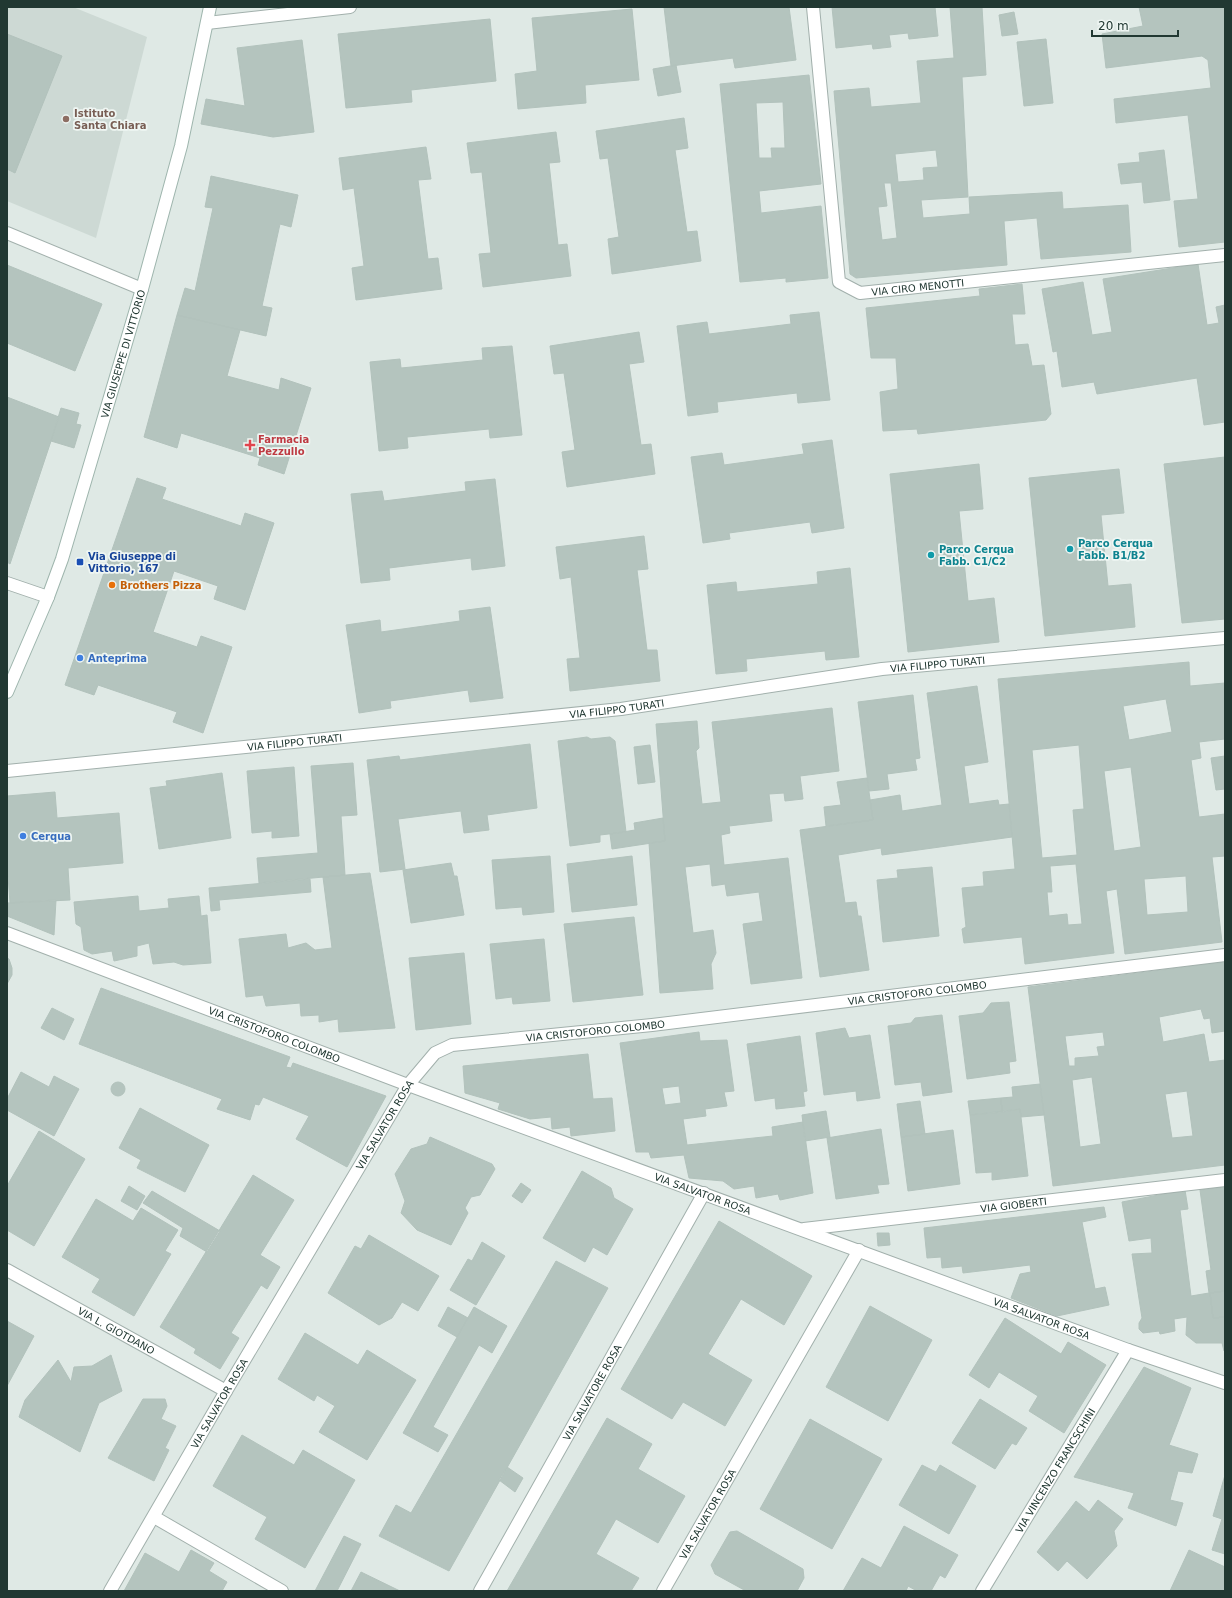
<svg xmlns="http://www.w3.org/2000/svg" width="1232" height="1598" viewBox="0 0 1232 1598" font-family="'DejaVu Sans',sans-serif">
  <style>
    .built { fill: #cdd9d4 }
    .building { fill: #b4c4be; stroke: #b2c2bc; fill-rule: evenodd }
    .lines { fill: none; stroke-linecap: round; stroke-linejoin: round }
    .lane-casing { stroke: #a2b0ac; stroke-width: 14 }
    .street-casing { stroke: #a2b0ac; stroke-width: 14 }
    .secondary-casing { stroke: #9eb5ad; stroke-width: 14 }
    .lane { stroke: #fff; stroke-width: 12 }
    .street { stroke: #fff; stroke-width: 12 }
    .secondary { stroke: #fff; stroke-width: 12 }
    .education-dot { fill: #8d6e63; stroke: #eff6f3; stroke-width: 1.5 }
    .health-dot { fill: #e0444e; stroke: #eff6f3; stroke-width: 1.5 }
    .culture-dot { fill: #0f9aa8; stroke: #eff6f3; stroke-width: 1.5 }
    .transit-dot { fill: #1a4fb4; stroke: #eff6f3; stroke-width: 1.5 }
    .food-dot { fill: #e8710a; stroke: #eff6f3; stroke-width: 1.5 }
    .shop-dot { fill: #3f7fe0; stroke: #eff6f3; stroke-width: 1.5 }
    .labels { text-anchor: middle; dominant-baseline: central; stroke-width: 3.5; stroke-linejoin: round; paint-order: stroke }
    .education-label { font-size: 10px; font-weight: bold; fill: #785e54; stroke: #eff6f3; text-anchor: start }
    .street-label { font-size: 10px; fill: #213832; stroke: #eff6f3 }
    .health-label { font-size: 10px; font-weight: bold; fill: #be3a42; stroke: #eff6f3; text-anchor: start }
    .culture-label { font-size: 10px; font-weight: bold; fill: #0d838f; stroke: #eff6f3; text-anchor: start }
    .transit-label { font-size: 10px; font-weight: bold; fill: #164399; stroke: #eff6f3; text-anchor: start }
    .food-label { font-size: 10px; font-weight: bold; fill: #c56008; stroke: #eff6f3; text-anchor: start }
    .shop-label { font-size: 10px; font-weight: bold; fill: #366cbe; stroke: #eff6f3; text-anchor: start }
  </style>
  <rect width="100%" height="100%" fill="#dfe9e5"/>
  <path class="built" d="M7 7H73L147 37 96 238 7 201Z"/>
  <path class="building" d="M664 7H789L796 60 735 68 733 58 671 66Z
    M832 7H935L938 36 909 39 908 33 889 35 891 47 873 49 872 44 836 48Z
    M950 7H982L986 75 962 77 968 197 921 200 923 218 970 214 969 197 1062 192 1063 209 1128 205 1131 252 1041 259 1037 218 1004 221 1007 265 856 278 850 274 834 91 869 88 871 107 921 103 917 61 954 58ZM936 150 938 167 923 168 924 180 898 182 895 154ZM884 183H891L897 238 882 240 878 207 887 206Z
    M1139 7H1225V242L1179 247 1174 201 1198 199 1188 115 1116 123 1114 99 1211 88 1208 60 1202 56 1106 68 1102 34 1143 26Z
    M632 9 639 80 585 85 586 103 518 109 515 74 537 71 532 18Z
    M1014 12 1018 34 1002 36 999 15Z
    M490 19 496 81 411 90 412 102 346 108 338 34Z
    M7 34 62 56 15 173 7 169Z
    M1046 39 1053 103 1024 106 1017 42Z
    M302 40 314 132 273 137 201 124 206 99 245 106 237 48Z
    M676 65 681 92 658 96 653 69Z
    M809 75 821 184 759 191 761 213 821 206 828 278 786 282V278L740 282 720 84ZM783 102 785 148H771L772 158H759L756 103Z
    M684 118 688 148 675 150 687 232 697 231 701 261 612 274 608 239 619 237 608 158 600 159 596 131Z
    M556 132 560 162 549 163 558 245 567 244 571 276 483 287 479 254 491 253 482 172 471 173 467 143Z
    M426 147 431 179 418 180 428 259 438 258 442 289 356 300 352 268 364 266 354 188 343 190 339 158Z
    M1164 150 1170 200 1144 203 1142 182 1121 184 1118 164 1140 162 1139 153Z
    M211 176 298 195 291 227 280 224 262 306 272 308 266 336 177 315 185 288 195 291 213 208 205 207Z
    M1198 264 1207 325 1219 323 1216 307 1225 305V422L1204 425 1197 378 1097 394 1094 382 1062 387 1057 351 1053 352 1042 289 1083 282 1092 335 1112 332 1103 279Z
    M7 265 102 304 75 371 7 343Z
    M1022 284 1025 314H1012L1015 345 1028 344 1032 366 1044 365 1051 414 1046 420 918 434 917 429 883 431 880 392 898 389 896 358H871L866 308 980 296 979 289Z
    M819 312 830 400 798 403 797 393 717 402 718 412 688 416 677 326 707 322 709 334 791 324 790 315Z
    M177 315 240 330 227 376 279 390 281 378 311 388 284 474 258 465 260 458 181 433 177 448 144 437Z
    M639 332 644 362 629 364 641 445 651 444 655 474 567 487 562 452 575 450 564 373 554 374 550 346Z
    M512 346 522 435 490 438 489 429 407 437 408 448 379 451 370 362 400 359 401 368 483 360 482 348Z
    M7 397 59 417 10 564 7 562Z
    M61 408 79 413 76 424 81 425 74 448 51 441Z
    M832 440 844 528 812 533 810 522 729 533 730 539 703 543 691 457 722 453 724 465 804 454 802 444Z
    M1225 457V619L1182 623 1164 464Z
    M979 464 983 509 959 511 968 601 994 598 999 642 908 652 890 474Z
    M1119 469 1124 513 1101 515 1108 586 1131 584 1135 627 1045 636 1029 478Z
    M137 478 166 488 162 499 241 526 245 513 274 523 245 610 214 599 218 586 174 571 153 632 197 647 201 636 232 647 203 733 173 722 177 712 98 685 94 695 65 685Z
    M495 479 505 566 472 570 471 558 389 568 390 580 361 583 351 494 382 491 384 501 466 491 465 482Z
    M644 536 648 569 637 570 647 650H657L660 681 570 691 567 659 580 658 571 577 560 579 556 547Z
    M850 568 859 657 826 660 825 651 746 659 747 671 716 674 707 585 736 582 737 592 818 584 817 572Z
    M490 607 503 698 470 702 468 690 390 701 391 708 359 713 346 625 380 620 381 632 460 621 459 611Z
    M1189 662 1190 686 1225 683V739L1199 742 1201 758 1191 760 1199 817 1225 814V856L1212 857 1222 942 1125 954 1117 889 1106 891 1114 953 1025 964 1022 937 964 943 962 929 966 927 962 888 984 886 983 872 1015 869 998 679ZM1166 699 1172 732 1129 740 1123 706ZM1079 745 1084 809 1073 810 1077 855 1042 858 1032 750ZM1131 767 1141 847 1114 851 1104 771ZM1076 864 1082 924 1068 925 1067 914 1049 916 1047 892H1052L1050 866ZM1186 876 1188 912 1147 915 1144 879Z
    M977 686 988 762 964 766 969 804 998 800 999 805 1009 804 1012 837 882 855 881 848 838 855 845 903 856 902 858 916H861L869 970 820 977 800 830 873 820 870 800 900 795 902 811 942 805 927 693Z
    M913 695 920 758 915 759 917 770 887 774 889 789 869 791 858 702Z
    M832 708 839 771 800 776 803 799 785 801 784 793 769 794 772 821 729 826 730 833 721 835 724 865 788 858 802 978 751 984 743 924 763 921 759 892 727 896 725 884 712 886 710 864 685 867 693 933 713 930 716 953 711 964 713 989 660 993 649 843 665 841 656 724 697 721 699 748 696 751 702 804 721 802 712 722Z
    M587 737 591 739 610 737 615 741 626 832 600 835V842L570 846 558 741Z
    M530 744 537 808 487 815 489 830 464 833 461 811 398 819 405 869 380 872 367 760 399 756 400 760Z
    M650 745 655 782 638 784 634 747Z
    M1225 756V789L1216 790 1211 758Z
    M353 763 357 815 341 816 345 875 259 883 257 858 318 853 311 766Z
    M294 767 299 836 272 838V831L252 833 247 771Z
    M222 773 231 838 159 849 150 788 167 786 166 781Z
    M867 778 873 820 826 826 824 807 841 805 837 782Z
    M55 792 57 818 119 813 123 863 68 868 70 900 10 903 7 863V796Z
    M663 818 665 841 612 849 610 834 635 830 634 823Z
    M550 856 554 912 523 915 522 907 496 909 492 860Z
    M632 856 637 905 572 912 567 864Z
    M451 863 454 876H457L464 915 411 923 403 870Z
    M932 867 939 936 883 942 877 880 898 878 897 870Z
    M370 873 395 1028 339 1032 338 1019 319 1022V1015L301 1016 300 1003 266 1006 263 995 246 997 239 939 286 934 288 948 306 943 315 950 332 948 323 877Z
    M310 879 311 892 219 900 220 910 211 911 209 888Z
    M138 896 139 911 169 908 168 899 199 896 201 916 207 915 211 963 183 965 174 962 153 964 149 943 137 946V956L114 961 112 951 92 954 84 950 81 927 76 924 74 902Z
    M56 900 54 935 7 916V903Z
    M634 917 643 995 573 1002 564 924Z
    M544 939 550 1001 513 1004 512 997 496 999 490 944Z
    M464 953 471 1024 416 1030 409 958Z
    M7 958 9 959 12 968V975L7 984Z
    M1225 962V1031L1212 1033 1210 1018 1204 1019 1201 1009 1159 1017 1163 1042 1204 1034 1209 1062 1225 1060V1165L1053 1186 1028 987ZM1103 1032 1105 1046 1097 1047 1099 1056 1075 1058V1066H1069L1065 1036ZM1092 1077 1101 1144 1080 1147 1072 1080ZM1187 1091 1193 1136 1172 1138 1165 1094Z
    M101 988 290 1057 286 1067 291 1068 293 1063 386 1096 347 1167 296 1139 309 1116 263 1097 259 1105 255 1104 250 1120 217 1109 222 1099 79 1044Z
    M1009 1002 1016 1061 1009 1062 1010 1073 967 1079 959 1016 983 1013 991 1003Z
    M52 1008 74 1019 64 1040 41 1028Z
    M942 1015 952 1092 923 1096 921 1082 895 1085 888 1026 911 1023 915 1018Z
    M845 1028 849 1038 870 1035 880 1098 857 1101 856 1091 824 1095 816 1033Z
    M699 1032 700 1041 727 1040 734 1091 724 1092 727 1106 705 1109 706 1116 683 1119 687 1145 773 1136 772 1127 803 1122 813 1193 780 1200 778 1194 756 1198 754 1186 734 1189 723 1181 689 1178 684 1155 651 1158 649 1152H636L620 1043ZM679 1086 681 1103 665 1105 662 1088Z
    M800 1036 807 1091 803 1092 805 1106 776 1109 775 1098 755 1101 747 1044Z
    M588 1054 593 1099 612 1098 615 1131 571 1136 570 1127 552 1129 551 1117 530 1119 498 1109 500 1103 465 1093 463 1066Z
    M21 1072 49 1087 54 1076 79 1089 54 1136 7 1110V1099Z
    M111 1089a7 7 0 1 1 14 0a7 7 0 1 1-14 0Z
    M1040 1084 1044 1115 1021 1117 1020 1109 1002 1112 1001 1098 1013 1097 1012 1087Z
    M1001 1098 1002 1112 970 1115 968 1101Z
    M920 1101 925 1134 901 1137 897 1104Z
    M140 1108 209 1145 185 1192 137 1168 141 1160 119 1148Z
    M1020 1109 1028 1176 992 1180V1172L976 1173 970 1115Z
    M826 1111 830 1137 805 1141 802 1115Z
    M881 1129 889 1184 877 1185 879 1193 836 1199 827 1138Z
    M953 1130 960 1184 908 1191 901 1137Z
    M39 1131 85 1159 34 1246 7 1230V1186Z
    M430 1137 492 1164 495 1169 480 1195 471 1197 465 1208 468 1213 451 1245 417 1230 401 1213 405 1201 395 1174 411 1149 427 1144Z
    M582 1171 611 1188 614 1198 633 1209 607 1255 593 1247 585 1262 543 1238Z
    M253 1175 294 1200 260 1255 280 1267 267 1289 261 1285 231 1333 239 1338 220 1369 194 1353 196 1349 160 1327Z
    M521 1183 531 1190 522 1203 512 1196Z
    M129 1186 145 1196 137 1210 121 1201Z
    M1225 1187V1291L1210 1293 1213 1318 1225 1317V1351H1224L1222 1343H1196L1186 1335 1187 1317 1174 1319 1175 1331 1160 1334 1159 1331 1143 1333 1139 1329V1323L1142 1318 1132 1254 1152 1253 1151 1238 1129 1241 1122 1202 1185 1190 1188 1209 1180 1210 1191 1296 1209 1293 1206 1271 1211 1270 1200 1190Z
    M152 1191 220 1231 207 1252 180 1236 183 1228 143 1203Z
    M96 1199 133 1221 141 1208 178 1230 165 1251 171 1254 134 1316 92 1292 100 1279 62 1257Z
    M1104 1207 1106 1217 1082 1222 1095 1289 1105 1287 1109 1305 1057 1316 1011 1298 1020 1274 1031 1272 1030 1265 963 1273 962 1266 942 1268 941 1257 927 1258 924 1228Z
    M719 1221 812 1276 784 1325 741 1299 708 1354 752 1380 725 1426 683 1402 672 1419 621 1389Z
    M877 1233H889L890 1245 878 1246Z
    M369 1235 439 1276 418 1311 402 1302 392 1318 379 1325 328 1293 355 1246 361 1249Z
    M482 1242 505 1256 476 1305 450 1290 468 1259 472 1261Z
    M556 1261 608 1288 449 1571 379 1536 396 1505 411 1513Z
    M1225 1291V1317L1213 1318 1210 1293Z
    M870 1306 932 1340 888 1421 826 1387Z
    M448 1307 468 1318 457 1337 438 1326Z
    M474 1307 507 1326 492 1353 479 1345 433 1427 448 1435 438 1452 403 1433Z
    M1005 1318 1061 1354 1068 1342 1106 1365 1064 1433 1029 1411 1038 1396 999 1372 989 1388 969 1375Z
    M7 1321 34 1336 7 1386Z
    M305 1333 358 1365 367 1350 416 1380 367 1460 319 1432 335 1406 317 1395 314 1401 278 1379Z
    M111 1355 122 1391 99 1403 80 1452 19 1417 25 1400 58 1360 71 1382 74 1367 92 1366Z
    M1144 1367 1191 1388 1169 1445 1198 1454 1192 1473 1178 1471 1170 1500 1183 1503 1176 1526 1128 1508 1134 1493 1074 1477Z
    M143 1399H165L167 1406 161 1419 176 1426 165 1448 169 1450 154 1481 108 1458Z
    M980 1399 1027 1428 1016 1445 1012 1443 995 1469 952 1443Z
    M607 1418 652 1444 638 1469 685 1496 658 1543 616 1519 596 1554 639 1578 631 1591H507Z
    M810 1419 882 1459 832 1549 760 1509Z
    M242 1435 294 1465 303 1450 355 1480 305 1568 255 1539 267 1517 213 1486Z
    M922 1465 936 1472 940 1465 976 1486 949 1534 899 1505Z
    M507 1467 523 1478 515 1492 499 1480Z
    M1225 1475V1554L1212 1550 1222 1519 1213 1516Z
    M1098 1500 1123 1519 1114 1531 1117 1546 1087 1579 1067 1561 1058 1571 1037 1552 1076 1501 1089 1512Z
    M904 1526 958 1555 945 1578 940 1575 931 1591H917L908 1586 906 1591H843L862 1558 881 1568Z
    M737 1531 803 1569 804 1578 797 1591H746L715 1574 711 1565 730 1532Z
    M344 1536 361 1544 337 1591H315Z
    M191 1550 214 1563 209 1571 227 1582 222 1591H124L145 1553 179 1572Z
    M1189 1550 1225 1567V1591H1170Z
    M361 1572 400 1591H351Z"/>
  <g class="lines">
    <g class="lane-casing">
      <g id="lane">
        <path id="s1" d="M480 1591 704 1193"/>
        <path id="s2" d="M982 1591 1128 1350"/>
      </g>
    </g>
    <g class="street-casing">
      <g id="street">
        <path id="s3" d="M813 7 839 282 860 293 1225 255"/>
        <path d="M207 23 350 7"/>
        <path d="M7 233 142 289"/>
        <path d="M7 583 48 597"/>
        <path id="s4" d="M7 771 621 709 882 669 1225 638"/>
        <path id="s5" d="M7 933 408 1085 1128 1350 1225 1383"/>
        <path id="s6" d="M804 1229 1225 1180"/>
        <path id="s7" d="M7 1270 226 1391"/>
        <path d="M154 1517 282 1591"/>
        <path id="s8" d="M110 1591 226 1391 408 1085 435 1053 452 1045 652 1025 1225 955"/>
        <path id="s9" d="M663 1591 859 1250"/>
      </g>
    </g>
    <g class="secondary-casing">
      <g id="secondary">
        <path id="s10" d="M7 692 48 597 62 559 142 289 181 146 210 7"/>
      </g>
    </g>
    <use href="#lane" class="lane"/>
    <use href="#street" class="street"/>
    <use href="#secondary" class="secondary"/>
  </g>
  <circle class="education-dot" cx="66" cy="119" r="4"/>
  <path class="health-dot" d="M248 439h4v4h4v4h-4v4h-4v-4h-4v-4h4z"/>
  <g class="culture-dot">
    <circle cx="1070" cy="549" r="4"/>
    <circle cx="931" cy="555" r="4"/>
  </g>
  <rect class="transit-dot" x="76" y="558" width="8" height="8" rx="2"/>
  <circle class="food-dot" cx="112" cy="585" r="4"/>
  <g class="shop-dot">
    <circle cx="80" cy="658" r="4"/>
    <circle cx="23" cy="836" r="4"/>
  </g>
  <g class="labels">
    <g class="education-label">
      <text x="74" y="113">Istituto<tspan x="74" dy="12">Santa Chiara</tspan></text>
    </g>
    <g class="street-label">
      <text stroke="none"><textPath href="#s3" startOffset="358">VIA CIRO MENOTTI</textPath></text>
      <text stroke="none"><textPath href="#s10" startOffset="358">VIA GIUSEPPE DI VITTORIO</textPath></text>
      <text stroke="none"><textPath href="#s4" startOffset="937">VIA FILIPPO TURATI</textPath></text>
      <text stroke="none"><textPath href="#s4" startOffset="613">VIA FILIPPO TURATI</textPath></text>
      <text stroke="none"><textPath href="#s4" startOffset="289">VIA FILIPPO TURATI</textPath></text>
      <text stroke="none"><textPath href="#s8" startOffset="1116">VIA CRISTOFORO COLOMBO</textPath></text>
      <text stroke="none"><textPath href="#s8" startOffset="792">VIA CRISTOFORO COLOMBO</textPath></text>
      <text stroke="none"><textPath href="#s5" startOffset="286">VIA CRISTOFORO COLOMBO</textPath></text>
      <text stroke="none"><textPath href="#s8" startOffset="541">VIA SALVATOR ROSA</textPath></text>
      <text stroke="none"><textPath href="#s5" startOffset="743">VIA SALVATOR ROSA</textPath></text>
      <text stroke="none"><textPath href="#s6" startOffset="211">VIA GIOBERTI</textPath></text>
      <text stroke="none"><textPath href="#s5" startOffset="1104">VIA SALVATOR ROSA</textPath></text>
      <text stroke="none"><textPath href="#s7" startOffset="125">VIA L. GIOTDANO</textPath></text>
      <text stroke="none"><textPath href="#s1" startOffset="228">VIA SALVATORE ROSA</textPath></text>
      <text stroke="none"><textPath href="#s8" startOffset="217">VIA SALVATOR ROSA</textPath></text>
      <text stroke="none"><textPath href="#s2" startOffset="141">VIA VINCENZO FRANCSCHINI</textPath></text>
      <text stroke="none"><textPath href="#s9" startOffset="89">VIA SALVATOR ROSA</textPath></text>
    </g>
    <g class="health-label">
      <text x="258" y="439">Farmacia<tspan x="258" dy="12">Pezzullo</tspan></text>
    </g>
    <g class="culture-label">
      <text x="1078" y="543">Parco Cerqua<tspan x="1078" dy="12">Fabb. B1/B2</tspan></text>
      <text x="939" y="549">Parco Cerqua<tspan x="939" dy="12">Fabb. C1/C2</tspan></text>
    </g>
    <g class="transit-label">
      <text x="88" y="556">Via Giuseppe di<tspan x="88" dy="12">Vittorio, 167</tspan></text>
    </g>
    <g class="food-label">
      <text x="120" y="585">Brothers Pizza</text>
    </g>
    <g class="shop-label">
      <text x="88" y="658">Anteprima</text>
      <text x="31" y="836">Cerqua</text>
    </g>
  </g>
  <rect width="1232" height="1598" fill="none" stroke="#213832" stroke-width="16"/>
  <path d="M1092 30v6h86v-6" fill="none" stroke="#213832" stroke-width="2"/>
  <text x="1098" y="30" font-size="12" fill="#213832" stroke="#eff6f3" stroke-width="3" paint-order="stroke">20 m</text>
</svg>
